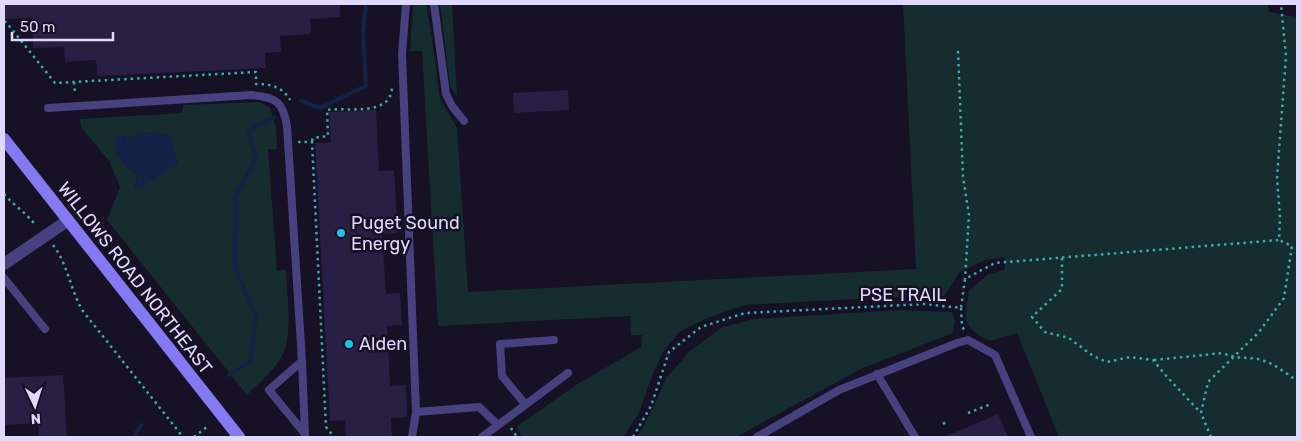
<svg xmlns="http://www.w3.org/2000/svg" width="1301" height="441" viewBox="0 0 1301 441" font-family="Rubik,sans-serif">
  <style>
    .green { fill: #152d2e; fill-rule: evenodd }
    .water { fill: #132347 }
    .lines { fill: none; stroke-linecap: round; stroke-linejoin: round }
    .stream { stroke: #132347; stroke-width: 4 }
    .building { fill: #291f44 }
    .path { stroke: #3bacad; stroke-width: 2.5; stroke-dasharray: 2.5 4; stroke-linecap: butt }
    .service { stroke: #48417f; stroke-width: 8 }
    .minor { stroke: #48417f; stroke-width: 12 }
    .secondary { stroke: #8479f2; stroke-width: 12 }
    .poi-dot { fill: #17c5e9; stroke: #161125; stroke-width: 2 }
    .labels { text-anchor: middle; dominant-baseline: central; stroke-width: 5; stroke-linejoin: round; paint-order: stroke }
    .poi-label { font-size: 18px; fill: #dfd9fb; stroke: #161125; text-anchor: start }
    .street-label { font-size: 18px; fill: #dfd9fb; stroke: #161125 }
  </style>
  <rect width="100%" height="100%" fill="#161125"/>
  <path class="green" d="M413 4H426L431 31 440 99 457 128 468 292 916 269 903 4H1268L1269 12 1297 17V437H1059L1017 333 990 341C961 327 965 320 969 291L987 275 1005 269 1004 257 985 260 960 272 944 296H917L745 305 707 318 679 332 663 352 652 376 639 413 623 437H522L516 427 576 385 641 347 642 335H631L630 316 438 326 422 51H410Z
    M440 4H452L457 97 450 85Z
    M260 102 270 108 276 127 277 149H268L277 270H286C287 295 293 331 283 354 275 370 260 382 247 395L107 220 120 187 109 161 81 127 80 119 182 113 183 105ZM145 132 170 136 134 187 137 180 136 174 127 167 118 135 132 138Z
    M901 310 952 312 955 320 953 333 861 369 736 437H637L648 418 667 377 691 350 721 328 752 319Z"/>
  <path class="water" d="M145 132 170 136 179 163 139 189 134 187 137 180 136 174C124 165 109 150 118 135L132 138Z"/>
  <g class="lines">
    <path class="stream" d="M301 101 320 108 366 86 363 30 366 4
      M229 375 250 362 256 316 235 268 236 196 256 159 248 131 274 117
      M135 437 136 433 141 425"/>
  </g>
  <path class="building" d="M4 4H340V17L310 19 311 34 280 36 281 52 265 53 266 68 97 76 96 60 65 62 64 47 33 48 32 18 4 19Z
    M568 90 569 110 514 113 513 93Z
    M376 110 379 171 394 170 398 233 382 234 386 294 400 293 402 325 387 326 390 386 406 385 407 417 391 418 392 437H346L345 420 330 421 315 143 331 142 329 112Z
    M63 375 67 437H39L38 423 4 425V378Z
    M998 414 1008 437H944Z"/>
  <g class="lines">
    <path class="path" d="M4 22H6L55 83 256 72V84C271 84 283 87 290 100
      M958 51 963 177 969 215 965 279
      M74 82 75 94
      M312 141 313 138 328 136 327 110C348 107 390 117 392 88
      M298 142H312L326 427 334 437
      M4 194C14 206 27 213 36 226
      M53 245C68 265 70 288 82 310L183 437
      M1062 258V289L1032 317 1045 332 1069 338 1093 356 1107 362 1130 357 1153 360 1168 378 1201 413
      M961 308 962 326 965 332
      M1154 360 1223 353C1236 359 1245 357 1258 359 1272 362 1286 373 1297 381
      M968 413 991 404
      M943 424 946 422
      M511 428 517 437
      M194 437 208 426
      M633 437 651 406 669 352 701 327 745 313 925 304 961 308 965 279 995 263 1279 240 1280 217 1277 178 1286 56 1281 4
      M1211 437 1201 413 1208 382 1259 332 1284 298 1292 246 1279 240"/>
    <path class="service" d="M406 4 402 54 416 412 412 437
      M434 4 446 94 452 106 464 121
      M48 108 251 95C275 97 283 101 287 126L302 361 305 434
      M4 278 45 329
      M302 361 269 390 305 434
      M877 374 915 437
      M525 404 502 376 500 344 554 340
      M416 412 479 407 498 425
      M482 437 568 373
      M757 437 839 390 957 343 968 340 995 355 1031 437"/>
    <path class="minor" d="M4 264 67 221"/>
    <path class="secondary" d="M4 139 239 437"/>
  </g>
  <g class="poi-dot">
    <circle cx="341" cy="233" r="5"/>
    <circle cx="349" cy="344" r="5"/>
  </g>
  <g class="labels">
    <g class="poi-label">
      <text x="351" y="223">Puget Sound<tspan x="351" dy="21">Energy</tspan></text>
      <text x="359" y="344">Alden</text>
    </g>
    <g class="street-label">
      <text transform="translate(135 278) rotate(52)">WILLOWS ROAD NORTHEAST</text>
      <text x="903" y="295">PSE TRAIL</text>
    </g>
  </g>
  <rect width="1301" height="441" fill="none" stroke="#dfd9fb" stroke-width="10"/>
  <g transform="translate(35 406) rotate(176)" stroke="#161125" stroke-width="4" paint-order="stroke">
  <path d="M0-4L9 19L0 12L-9 19Z" fill="#dfd9fb"/>
  <text y="-8" font-size="14" font-weight="bold" text-anchor="middle" fill="#dfd9fb">N</text>
  </g>
  <path d="M12 32v8h101v-8" fill="none" stroke="#dfd9fb" stroke-width="2.5"/>
  <text x="20" y="32" font-size="15" fill="#dfd9fb" stroke="#161125" stroke-width="4" paint-order="stroke">50 m</text>
</svg>
